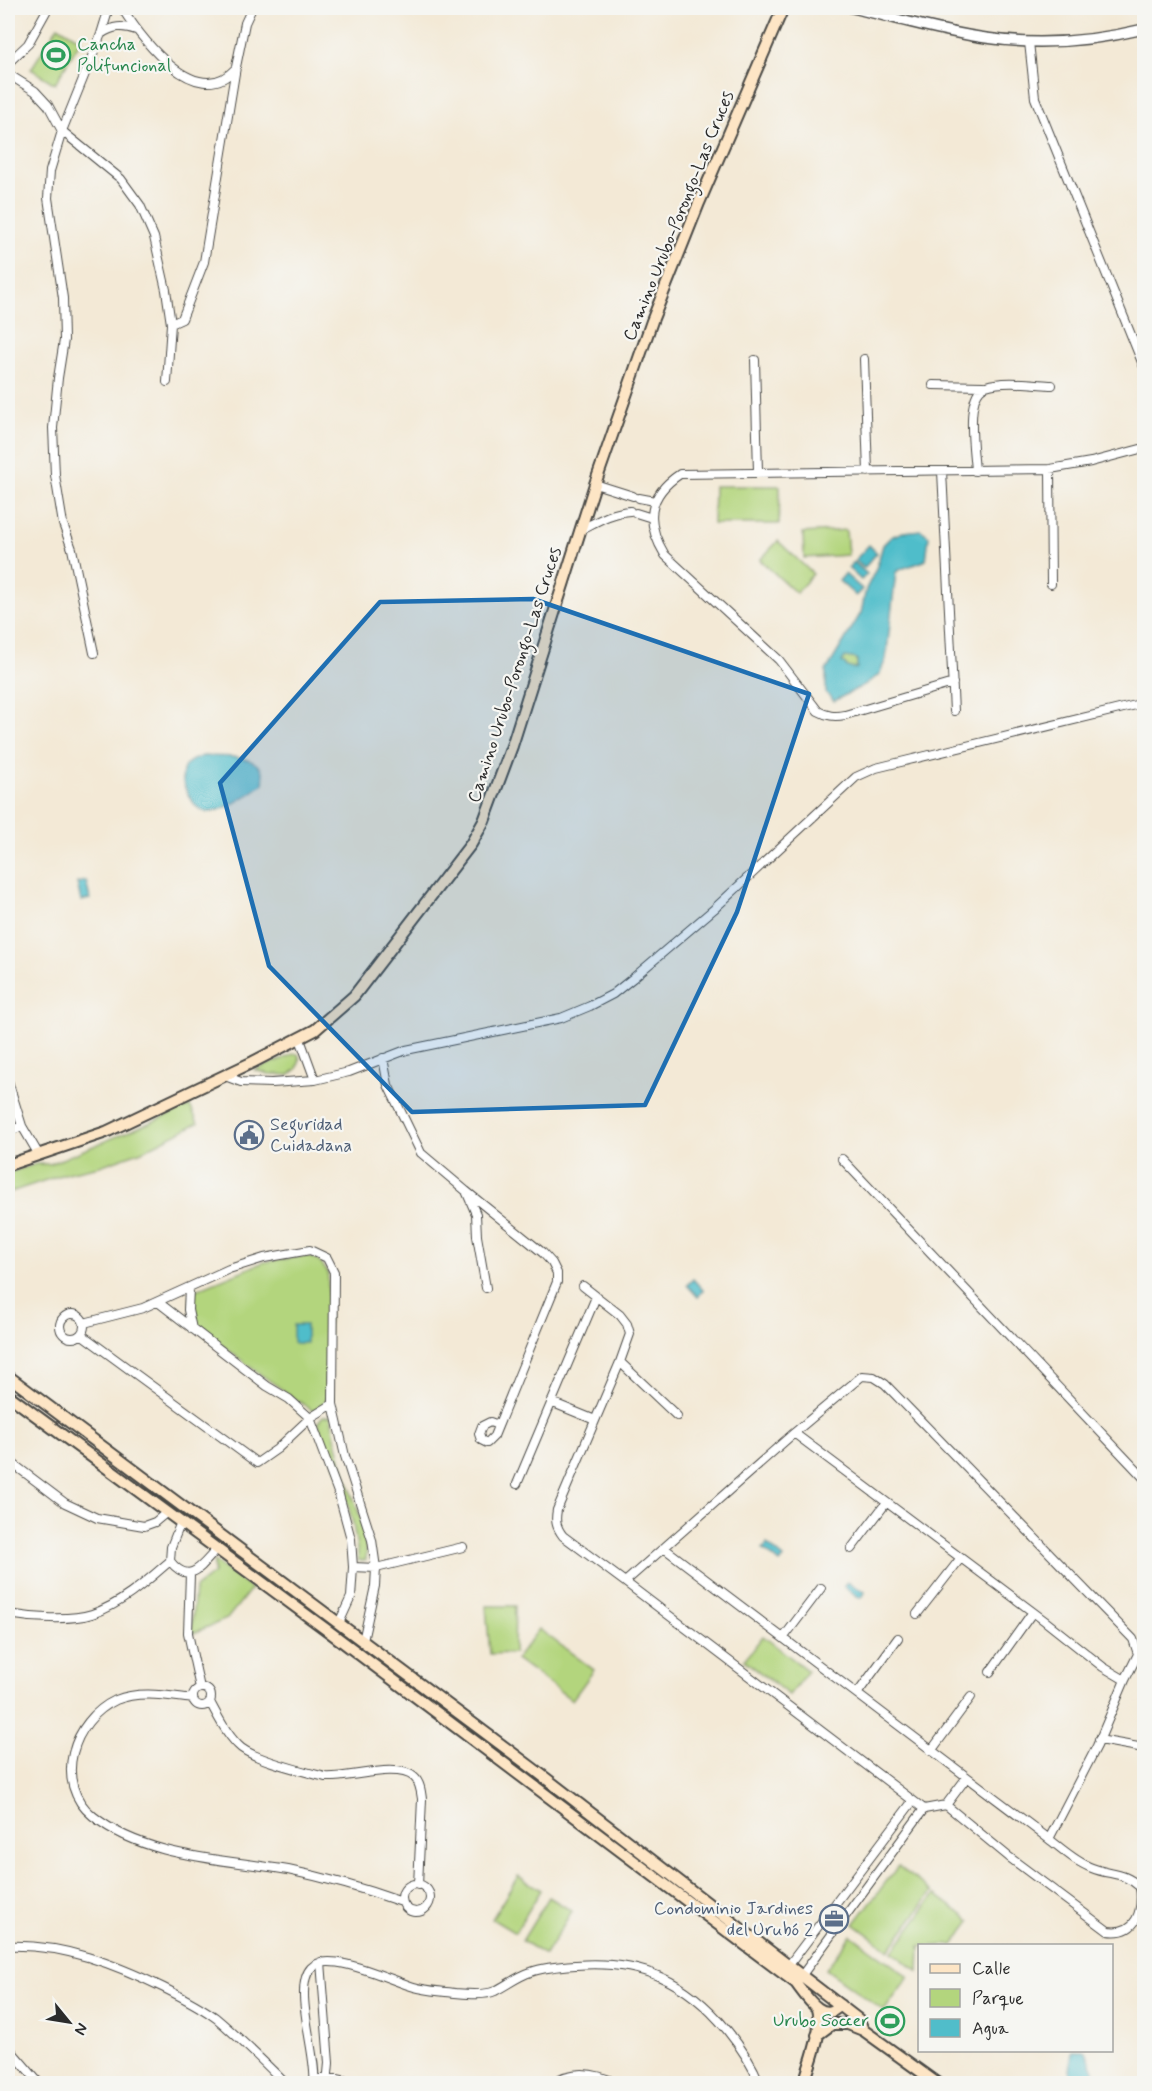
<svg xmlns="http://www.w3.org/2000/svg" width="1152" height="2091" viewBox="0 0 1152 2091" font-family="Mynerve,sans-serif">
  <style>
    .green { fill: #b3d57d; stroke: #6f8054; stroke-width: 1.5 }
    .water { fill: #50bdca; stroke: #3e747a; stroke-width: 1.5; fill-rule: evenodd }
    .lines { fill: none; stroke-linecap: round; stroke-linejoin: round }
    .minor-casing { stroke: #494845; stroke-width: 10 }
    .tertiary-casing { stroke: #494845; stroke-width: 12 }
    .secondary-casing { stroke: #494845; stroke-width: 14 }
    .minor { stroke: #fff; stroke-width: 8 }
    .tertiary { stroke: #fff; stroke-width: 9 }
    .secondary { stroke: #fde5c5; stroke-width: 10 }
    .marked { fill: #1f6fb2; fill-opacity: 0.2; stroke: #1f6fb2; stroke-width: 4.5; stroke-linejoin: round }
    .labels { text-anchor: middle; dominant-baseline: central; stroke-width: 4.5; stroke-linejoin: round; paint-order: stroke }
    .leisure-label { font-size: 18px; fill: #27864d; stroke: #f6f6f2; text-anchor: start }
    .street-label { font-size: 18px; fill: #2b2b2b; stroke: #f6f6f2 }
    .service-label { font-size: 18px; fill: #4e5e75; stroke: #f6f6f2; text-anchor: start }
  </style>
  <rect width="100%" height="100%" fill="#f6f6f2"/>
  <filter id="ink" filterUnits="userSpaceOnUse"><feTurbulence type="fractalNoise" baseFrequency=".0167" numOctaves="2"/><feDisplacementMap in="SourceGraphic" scale="12" xChannelSelector="R" yChannelSelector="G"/><feConvolveMatrix kernelMatrix="1 2 1 2 8 2 1 2 1" color-interpolation-filters="sRGB"/></filter>
  <filter id="wash" filterUnits="userSpaceOnUse"><feTurbulence type="fractalNoise" baseFrequency=".008" numOctaves="4" result="noise"/><feDisplacementMap in="SourceGraphic" scale="24" xChannelSelector="R" yChannelSelector="G"/><feGaussianBlur stdDeviation="1.35" result="paint"/><feColorMatrix in="noise" values="0 0 0 0 0 0 0 0 0 0 0 0 0 0 0 0 0 1.4 0 .05"/><feComposite in="paint" operator="in"/></filter>
  <g filter="url(#wash)">
    <rect width="100%" height="100%" fill="#f3e9d6"/>
    <path class="green" d="M58 26 81 40 55 84 31 69Z
      M714 486H780L779 524H713Z
      M846 530 848 555 804 558 803 533Z
      M778 541 813 574 796 593 760 560Z
      M845 657H854L857 659V668C850 670 846 667 842 662V659Z
      M294 1054H298L300 1059 297 1069 289 1075 269 1074 255 1070Z
      M190 1106 198 1123 142 1151 100 1166 67 1173 8 1193V1173L36 1164H50Z
      M305 1256C318 1258 321 1263 328 1273L329 1395 324 1403 313 1411 253 1369 196 1325C192 1314 188 1301 193 1291L264 1262Z
      M323 1416H331C335 1441 342 1464 350 1488 358 1512 369 1535 366 1560L359 1561 353 1524 341 1477 321 1432 318 1422Z
      M214 1561 251 1589 227 1619 191 1634 195 1588 214 1573Z
      M486 1606H515L514 1653 490 1654Z
      M539 1629 594 1670 572 1700 516 1659Z
      M763 1636 808 1671 789 1695 744 1660Z
      M898 1866 932 1892 889 1950 854 1924Z
      M518 1876 541 1890 515 1933 492 1919Z
      M935 1894 971 1921 953 1945 920 1946 919 1972 892 1952Z
      M549 1897 572 1911 545 1955 522 1941Z
      M851 1935 909 1977 884 2011 826 1969Z"/>
    <path class="water" d="M921 530 929 536 926 560C916 565 905 566 896 572L886 659 879 675 864 685 834 701 826 693V671L861 613 866 589 876 569 883 545 891 537 903 532ZM845 657 857 659V668C850 670 846 666 842 662Z
      M869 545 877 553 864 568 855 560Z
      M854 562 867 574 861 580 848 568Z
      M845 574 862 589 856 596 839 581Z
      M203 756C223 757 269 752 263 784 252 793 219 816 204 811 192 808 178 780 184 768 188 760 196 759 203 756Z
      M86 881 90 899 81 901 77 883Z
      M693 1279 703 1290 698 1297 687 1285Z
      M293 1325H306V1343H293Z
      M767 1544 784 1558 780 1563 763 1549Z
      M847 1582 865 1592 863 1596 860 1598 846 1588 844 1586Z
      M1072 2051H1086L1099 2083H1069Z"/>
  </g>
  <g filter="url(#ink)">
    <g class="lines">
      <g class="minor-casing">
        <path id="minor" d="M122 8C141 38 196 112 235 69
          M101 34C113 26 122 25 136 30
          M1029 42 1035 98 1144 367
          M8 63 28 44 48 8
          M8 74 35 91 48 105 62 131 121 179 140 205 154 237 166 290 171 324 167 382
          M171 324 182 319 204 262 236 67 245 23 252 8
          M864 359 868 472
          M755 360 758 472
          M933 385 983 386
          M1050 469 1051 584
          M942 471 954 711
          M975 471C974 452 964 393 986 386 1003 380 1033 384 1052 385
          M595 484 633 496
          M639 498 655 501
          M636 513 652 518
          M580 530C596 522 612 512 630 511
          M94 653 72 549 63 524 55 475 53 428 58 378 64 340 63 298 48 198 50 171 62 131 101 34 109 8
          M953 683 845 715C834 717 827 716 818 711L779 660 665 555C645 522 647 496 680 474L1050 469 1091 462 1144 448
          M300 1039 315 1080
          M383 1058 388 1085 421 1153 466 1191 476 1214 477 1236 486 1288
          M225 1076 241 1082 272 1083 315 1080 349 1072 406 1050 561 1018 590 1006 613 994 633 978 714 909 856 777 876 768 1144 703
          M8 1081 22 1126 39 1155
          M8 1132 22 1126
          M842 1159 1144 1478
          M466 1191 543 1253 552 1263 557 1273V1282L494 1436 487 1443 481 1440 479 1434 482 1426 490 1422 498 1425
          M583 1286 620 1315 627 1324 630 1334 620 1362 557 1510C555 1521 556 1527 563 1536L625 1582 794 1433 862 1376 874 1377 885 1384 1133 1639 1138 1654 1125 1680
          M189 1288 188 1310 192 1329
          M158 1302 267 1386 289 1399 310 1418 339 1495 351 1539 353 1567 351 1597 339 1623
          M60 1326a12 12 0 1 1 24 0a12 12 0 1 1-24 0Z
          M84 1323 143 1308 229 1269 264 1258 310 1250 327 1258 334 1272 333 1404 345 1456 372 1540 376 1568 375 1586 363 1641
          M81 1334 257 1463 277 1449 310 1418 333 1404
          M620 1362 677 1416
          M551 1402 595 1420
          M8 1460 65 1503 97 1518 144 1526 155 1522 167 1512
          M517 1484 596 1297
          M181 1522 171 1547 170 1561C190 1586 201 1566 217 1549
          M664 1548C793 1644 920 1743 1049 1839L1097 1746 1125 1680 1103 1667 1045 1621 794 1433
          M851 1549 886 1503
          M353 1567 376 1568 463 1547
          M190 1574 188 1633 200 1688
          M625 1582 924 1809 946 1805 967 1777
          M8 1614C31 1618 70 1621 92 1614 122 1604 147 1581 170 1561
          M917 1614 960 1559
          M784 1637 821 1588
          M990 1672 1032 1613
          M193 1697a9 9 0 1 1 18 0a9 9 0 1 1-18 0Z
          M857 1694 898 1638
          M193 1699C168 1696 140 1690 116 1700 73 1720 52 1783 93 1816 145 1858 225 1859 288 1870 327 1878 365 1889 402 1902
          M210 1702C218 1717 226 1733 238 1745 250 1759 306 1772 325 1777 348 1779 397 1762 414 1777 420 1782 421 1791 422 1799L418 1885
          M1099 1740 1144 1748
          M931 1751 971 1697
          M946 1805 1009 1857 1108 1931C1137 1935 1143 1911 1140 1887 1122 1871 1112 1876 1092 1868 1076 1862 1062 1849 1049 1839
          M402 1898a14 14 0 1 1 28 0a14 14 0 1 1-28 0Z
          M8 1946C63 1944 115 1964 164 1988 182 1997 200 2006 216 2018 240 2038 263 2061 286 2084
          M321 1962 329 2063 327 2084
          M789 1965 912 1802
          M802 1975 924 1809
          M8 2047 40 2084
          M315 2079H337L360 2084
          M314 2084C318 2057 292 1988 311 1968 329 1949 392 1981 414 1987 427 1991 441 1991 455 1993 467 1994 484 1996 495 1991 507 1985 518 1976 531 1972 545 1967 561 1966 576 1965 640 1960 686 1980 727 2030 740 2046 752 2064 760 2084
          M550 2084C572 2070 595 2072 617 2084"/>
      </g>
      <g class="tertiary-casing">
        <path id="tertiary" d="M852 8C896 18 941 32 986 38 1038 46 1094 41 1144 29"/>
      </g>
      <g class="secondary-casing">
        <path id="secondary" d="M8 1165 106 1132 253 1062 315 1030 354 996 471 844 484 821 512 746 595 484 652 321 699 203 783 8
          M8 1376 535 1770 859 2020 863 2030 938 2084
          M8 1395 331 1633 796 1983C806 1996 823 2025 840 2005
          M817 2035 832 2024H848L863 2030
          M804 2084C810 2061 824 2032 817 2009"/>
      </g>
      <use href="#minor" class="minor"/>
      <use href="#tertiary" class="tertiary"/>
      <use href="#secondary" class="secondary"/>
    </g>
  </g>
  <path class="marked" d="M533 599 809 694 737 912 645 1105 412 1112 269 966 220 783 380 602Z"/>
  <defs>
    <g id="stadium-ring" transform="scale(1.5)"><circle r="9.5" fill="#f6f6f2" stroke="#2e9e5b" stroke-width="1.5"/><path d="M0-5a6.5 5 0 1 0 0 10a6.5 5 0 1 0 0-10ZM-3.5-1.8h7v3.6h-7Z" fill="#2e9e5b"/></g>
    <g id="civic-ring" transform="scale(1.5)"><circle r="9.5" fill="#f6f6f2" stroke="#5c6f8a" stroke-width="1.5"/><path d="M-.6-6.5H3V-4.5H.6V-3L4-1V1h2V6H-6V1h2V-1L-.6-3ZM-1.2 2.5V6h2.4V2.5Z" fill="#5c6f8a"/></g>
    <g id="office-ring" transform="scale(1.5)"><circle r="9.5" fill="#f6f6f2" stroke="#5c6f8a" stroke-width="1.5"/><path d="M-6-3h4V-5.5h4V-3h4V5H-6ZM-1-4.5V-3h2v-1.5ZM-6 0V1H6V0Z" fill="#5c6f8a"/></g>
  </defs>
  <g fill-rule="evenodd">
    <use href="#stadium-ring" x="56" y="55"/>
    <use href="#civic-ring" x="249" y="1135"/>
    <use href="#office-ring" x="834" y="1919"/>
    <use href="#stadium-ring" x="890" y="2021"/>
  </g>
  <g class="labels">
    <g class="leisure-label">
      <text x="77" y="45">Cancha<tspan x="77" dy="21">Polifuncional</tspan></text>
      <text x="869" y="2021" text-anchor="end">Urubo Soccer</text>
    </g>
    <g class="street-label">
      <text transform="translate(679 216) rotate(-68)">Camino Urubo-Porongo-Las Cruces</text>
      <text transform="translate(515 675) rotate(-72)">Camino Urubo-Porongo-Las Cruces</text>
    </g>
    <g class="service-label">
      <text x="270" y="1125">Seguridad<tspan x="270" dy="21">Cuidadana</tspan></text>
      <text x="813" y="1909" text-anchor="end">Condominio Jardines<tspan x="813" dy="21">del Urubó 2</tspan></text>
    </g>
  </g>
  <rect width="1152" height="2091" fill="none" stroke="#f6f6f2" stroke-width="30"/>
  <rect x="918" y="1944" width="195" height="108" fill="#f6f6f2" stroke="#a5a5a2" stroke-width="1.5"/>
  <rect x="930" y="1964" width="30" height="9" fill="#fde5c5" stroke="#a5a5a2" stroke-width="1.5"/>
  <text x="972" y="1974" font-size="18" fill="#2b2b2b">Calle</text>
  <rect x="930" y="1989" width="30" height="18" fill="#b3d57d" stroke="#a5a5a2" stroke-width="1.5"/>
  <text x="972" y="2004" font-size="18" fill="#2b2b2b">Parque</text>
  <rect x="930" y="2019" width="30" height="18" fill="#50bdca" stroke="#a5a5a2" stroke-width="1.5"/>
  <text x="972" y="2034" font-size="18" fill="#2b2b2b">Agua</text>
  <g transform="translate(69 2022) rotate(120)" stroke="#f6f6f2" stroke-width="4.5" paint-order="stroke">
  <path d="M0-4.5L10 22L0 15L-10 22Z" fill="#2b2b2b"/>
  <text y="-9" font-size="16" font-weight="bold" text-anchor="middle" fill="#2b2b2b">N</text>
  </g>
</svg>
